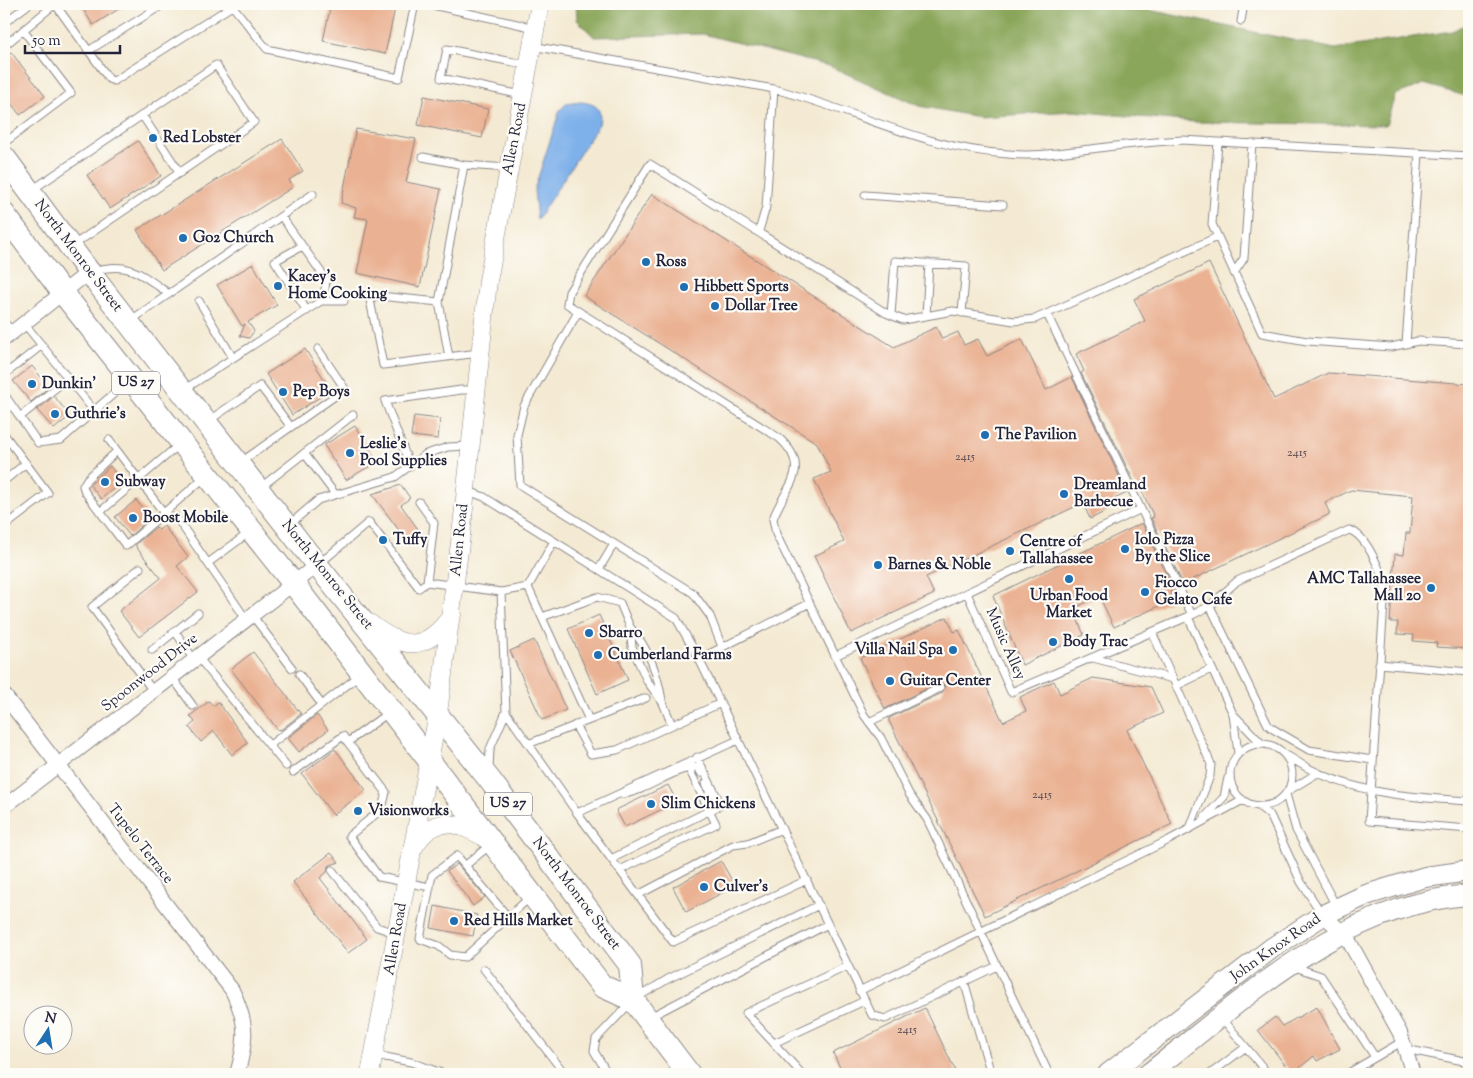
<svg xmlns="http://www.w3.org/2000/svg" width="1473" height="1078" viewBox="0 0 1473 1078" font-family="'Sorts Mill Goudy',serif">
  <style>
    .forest { fill: #8aa65a; stroke: #56644a }
    .water { fill: #7eb0ea; stroke: #506992 }
    .building { fill: #eab192 }
    .lines { fill: none; stroke-linecap: round; stroke-linejoin: round }
    .service-casing { stroke: #8b8687; stroke-width: 9 }
    .minor-casing { stroke: #8b8687; stroke-width: 16 }
    .tertiary-casing { stroke: #8b8687; stroke-width: 19 }
    .secondary-casing { stroke: #8b8687; stroke-width: 22 }
    .primary-casing { stroke: #8b8687; stroke-width: 24 }
    .service { stroke: #fff; stroke-width: 7 }
    .minor { stroke: #fff; stroke-width: 14 }
    .tertiary { stroke: #fff; stroke-width: 18 }
    .secondary { stroke: #fff; stroke-width: 20 }
    .primary { stroke: #fff; stroke-width: 22 }
    .poi-dot { fill: #1f6fb2; stroke: #fdfcf7; stroke-width: 2 }
    .labels { text-anchor: middle; dominant-baseline: central; stroke-width: 4.5; stroke-linejoin: round; paint-order: stroke }
    .number-label { font-size: 12px; fill: #544651 }
    .shield { fill: #fdfcf7; stroke: #646373; stroke-width: 1 }
    .shield-label { font-size: 14px; font-weight: bold; fill: #22223b }
    .poi-label { font-size: 15px; font-weight: bold; fill: #22223b; stroke: #fdfcf7; text-anchor: start }
    .street-label { font-size: 15px; fill: #22223b; stroke: #fdfcf7 }
  </style>
  <rect width="100%" height="100%" fill="#fdfcf7"/>
  <filter id="ink" filterUnits="userSpaceOnUse"><feTurbulence type="fractalNoise" baseFrequency=".02" numOctaves="2"/><feDisplacementMap in="SourceGraphic" scale="10" xChannelSelector="R" yChannelSelector="G"/><feConvolveMatrix kernelMatrix="1 2 1 2 8 2 1 2 1" color-interpolation-filters="sRGB"/></filter>
  <filter id="wash" filterUnits="userSpaceOnUse"><feTurbulence type="fractalNoise" baseFrequency=".0096" numOctaves="4" result="noise"/><feDisplacementMap in="SourceGraphic" scale="20" xChannelSelector="R" yChannelSelector="G"/><feGaussianBlur stdDeviation="1.12" result="paint"/><feColorMatrix in="noise" values="0 0 0 0 0 0 0 0 0 0 0 0 0 0 0 0 0 1.4 0 .05"/><feComposite in="paint" operator="in"/></filter>
  <g filter="url(#wash)">
    <rect width="100%" height="100%" fill="#f4ead3"/>
    <path class="forest" d="M576 4H1149V10L1335 49 1452 31 1469 23V97L1424 84 1395 95 1386 125 1194 122 1073 111 979 117 919 106 829 66 703 34 594 37 577 20Z"/>
    <path class="water" d="M581 102C597 104 602 108 599 124L537 220 534 190 560 110 566 104Z"/>
    <g id="blocks">
      <path class="building" d="M80 4H127L93 25Z
        M331 4H396L385 54 323 41Z
        M11 52 45 96 20 115 4 94V57Z
        M424 96 488 109 482 138 418 125Z
        M356 129 416 139 406 182 441 189 420 287 357 273 368 219 354 217 356 208 341 203Z
        M282 139 303 171 289 180 293 187 162 270 137 230Z
        M138 141 161 176 110 209 87 175Z
        M652 194 894 347 936 327 942 339 958 332 964 345 978 339 987 356 1022 339 1046 390 1072 377 1127 493 1114 499 1117 506 1090 519 1083 503 926 577 934 594 851 633 814 556 844 542 814 479 831 472 817 443 584 296Z
        M1209 263 1274 399 1328 373 1469 384V649L1436 647 1437 643 1413 641 1414 635 1397 634 1398 622H1390L1395 554 1404 555 1406 533H1410L1413 496 1351 490 1325 503 1330 514 1183 584 1151 518 1154 517 1140 487 1137 488 1081 373 1084 371 1076 354 1145 321 1134 299Z
        M253 264 277 305 248 322 254 331 249 338 240 336 245 324 242 326 217 285Z
        M305 349 331 390 292 415 266 374Z
        M32 366 49 387 31 402 13 381Z
        M54 396 70 416 54 429 37 410Z
        M414 416 440 419 438 439 411 436Z
        M355 426 377 462 346 480 324 445Z
        M110 466 122 482 101 499 90 485Z
        M401 485 410 498 401 505 422 535 410 545 372 494Z
        M136 500 150 518 130 536 115 517Z
        M1142 523 1173 589 1170 591 1174 599 1114 627 1099 596 1073 609 1084 635 1022 665 993 596Z
        M164 526 188 557 177 566 198 592 139 637 119 611 161 578 136 547V544L156 527 159 530Z
        M599 615 628 680 597 694 568 629Z
        M947 617 954 632 959 630 1003 722 1026 711 1020 697 1054 681 1060 694 1093 678 1151 687 1163 713 1127 730 1172 824 985 916 889 721V718L942 693 945 685 938 683 885 709 860 658Z
        M534 640 566 710 542 720 510 651Z
        M253 652 301 714 282 729 278 730 231 669Z
        M209 701 213 706 218 702 248 743 232 755 214 731 201 742 189 727 195 722 190 716Z
        M317 715 328 730 299 752 288 738Z
        M335 749 366 790 333 815 302 774Z
        M668 785 677 802 625 827 616 810Z
        M331 853 339 862 328 866 327 872 320 878 367 939 348 953 293 882Z
        M721 861 735 886 686 912 673 887Z
        M457 864 485 897 473 906 447 871Z
        M435 906 477 915 473 936 431 928Z
        M1317 1007 1340 1049 1317 1061 1314 1056 1292 1074 1258 1030 1275 1017 1282 1026Z
        M925 1008 957 1074H843L833 1053Z"/>
    </g>
  </g>
  <g filter="url(#ink)">
    <use href="#blocks" fill-opacity="0" stroke="#8b8687" stroke-width="1"/>
    <g class="lines">
      <g class="service-casing">
        <path id="service" d="M55 4 109 79 114 81 232 6
          M231 4 267 49 399 78 415 4
          M428 4 535 28
          M1241 21 1244 4
          M4 23 29 4
          M4 46 55 4
          M532 46 774 89C852 109 925 149 1008 154 1036 157 1063 152 1091 149 1121 145 1152 142 1182 140L1469 156
          M88 51 164 4
          M522 95 441 78 447 49 528 65
          M142 115 180 173
          M1218 142 1212 224 1262 333 1307 341 1391 347 1418 341 1469 344
          M4 143 71 93 23 30
          M423 157 464 165 509 168
          M32 190 216 65 254 122 72 246
          M865 195 1003 205
          M281 216 326 279 324 301
          M759 231 766 207 774 89
          M302 246 275 261 307 311
          M93 271C129 261 140 273 169 294
          M1234 273 1244 258 1252 143
          M199 301 233 358
          M439 302 369 295 383 365 479 353
          M578 312 524 406 517 435 520 485 693 593 710 616 722 647
          M1047 314 1192 615
          M891 315 895 261 966 266 962 313
          M926 316 929 263
          M130 321 313 194
          M4 323 14 331
          M24 323 94 411
          M1406 344 1419 153
          M449 357 439 302 464 165
          M4 375 42 345
          M185 389 321 301H344
          M4 394 38 443 61 440 128 381
          M20 417 68 378
          M208 421 260 386 291 427
          M4 434 48 493 9 523 4 516
          M109 440 164 513
          M117 451 87 479 83 486 85 492 126 546 205 477
          M304 453 335 494
          M241 462 345 389 318 349
          M410 466 385 401 461 390H476
          M4 481 26 463
          M261 487 353 415
          M466 490 484 497 676 618 699 659 872 1015 885 1019 997 966
          M419 502 434 523 427 582
          M100 512 180 444
          M176 517 246 619
          M289 525 318 500 395 477 426 454 448 447 470 446
          M208 563 250 532
          M319 564 369 522 419 588 427 582 501 592 528 587 554 541
          M140 568 92 607 153 691
          M599 569 614 544
          M528 587 589 720
          M967 593 1011 692 1192 615 1210 606 1237 581 1349 530C1366 534 1382 572 1385 589L1369 821 1469 829
          M1210 606 1268 725 1273 729 1309 750 1372 760
          M252 615 292 668
          M542 617 597 597 620 603 630 627 632 647 647 681 663 703 672 725
          M1188 617 1233 714 1238 753
          M630 627C649 649 657 672 662 700
          M175 631 194 660
          M1152 632 1211 764 1210 776 1190 828
          M152 650 198 613
          M835 656 1141 509
          M198 657 286 766
          M1093 658 1173 679
          M699 659 810 603
          M1379 664 1469 672
          M299 674 322 705
          M172 677 193 706
          M1176 686 1211 669
          M506 712 577 813 673 942 807 880
          M1233 714 1262 744
          M869 722 940 688
          M575 725 591 754 617 750 721 703
          M348 742 388 713
          M1230 775a31 31 0 1 1 62 0a31 31 0 1 1-62 0Z
          M528 744 646 698
          M270 745 360 675
          M1288 756C1342 793 1406 797 1469 801
          M489 768 490 749 506 712 501 592
          M293 772 343 736 386 792 382 809 349 836 379 877 430 887
          M706 783 709 790V806
          M1288 791 1316 774
          M622 794C649 791 671 768 698 767L701 773
          M1286 794 1296 830 1337 908
          M1258 806 1270 815 1301 882 1322 914
          M577 813 738 740
          M1205 817 1224 797 1228 778
          M611 859 721 805 697 757
          M466 865 490 845
          M332 870 377 927 395 933
          M620 870 716 824 688 767
          M638 895 733 845 748 843 782 829
          M508 917 457 856 432 875 420 939 439 946 450 955 465 957 530 897
          M1295 967 1321 976 1375 1057
          M484 969 565 1074
          M964 981 991 1074
          M859 991 1169 840 1243 800
          M650 1017 828 924
          M1222 1018 1268 1074
          M774 1043 864 1001
          M1405 1049 1464 1061 1469 1059
          M375 1055 411 1062 444 1074
          M608 1074 594 1051 596 1039 633 1000 668 979 819 905
          M802 1074 746 1013 848 966
          M1049 1074 927 819 909 794 881 738 864 715 776 534 773 519C784 487 814 469 779 438L567 304 569 292 650 164 886 313 903 320 953 311 1014 321 1035 319 1217 237
          M1210 1074 1246 1047
          M1347 1074 1403 1041"/>
      </g>
      <g class="minor-casing">
        <path id="minor" d="M4 339 89 272
          M4 695 232 990C248 1023 247 1040 237 1074
          M4 807 317 565
          M1323 915 1343 933 1350 943 1400 1033 1413 1074"/>
      </g>
      <g class="tertiary-casing">
        <path id="tertiary" d="M369 623C404 650 425 653 452 615
          M414 847C435 812 458 823 488 839
          M370 1074 438 713 462 527 488 281 540 4"/>
      </g>
      <g class="secondary-casing">
        <path id="secondary" d="M1108 1074 1272 948 1323 915 1366 895 1425 877 1469 871
          M1148 1074C1244 1000 1342 904 1469 895"/>
      </g>
      <g class="primary-casing">
        <path id="primary" d="M4 157 89 272 317 565 489 779 630 965 633 1000
          M4 214 63 293 293 583 602 986 633 1000 689 1074"/>
      </g>
      <use href="#service" class="service"/>
      <use href="#minor" class="minor"/>
      <use href="#tertiary" class="tertiary"/>
      <use href="#secondary" class="secondary"/>
      <use href="#primary" class="primary"/>
    </g>
  </g>
  <g class="poi-dot">
    <circle cx="153" cy="138" r="5"/>
    <circle cx="183" cy="238" r="5"/>
    <circle cx="646" cy="262" r="5"/>
    <circle cx="278" cy="286" r="5"/>
    <circle cx="684" cy="287" r="5"/>
    <circle cx="715" cy="306" r="5"/>
    <circle cx="32" cy="384" r="5"/>
    <circle cx="283" cy="392" r="5"/>
    <circle cx="55" cy="414" r="5"/>
    <circle cx="985" cy="435" r="5"/>
    <circle cx="350" cy="453" r="5"/>
    <circle cx="105" cy="482" r="5"/>
    <circle cx="1064" cy="494" r="5"/>
    <circle cx="133" cy="518" r="5"/>
    <circle cx="383" cy="540" r="5"/>
    <circle cx="1125" cy="549" r="5"/>
    <circle cx="1010" cy="551" r="5"/>
    <circle cx="878" cy="565" r="5"/>
    <circle cx="1069" cy="579" r="5"/>
    <circle cx="1431" cy="588" r="5"/>
    <circle cx="1145" cy="592" r="5"/>
    <circle cx="589" cy="633" r="5"/>
    <circle cx="1053" cy="642" r="5"/>
    <circle cx="953" cy="650" r="5"/>
    <circle cx="598" cy="655" r="5"/>
    <circle cx="890" cy="681" r="5"/>
    <circle cx="651" cy="804" r="5"/>
    <circle cx="358" cy="811" r="5"/>
    <circle cx="704" cy="887" r="5"/>
    <circle cx="454" cy="921" r="5"/>
  </g>
  <g class="labels">
    <g class="number-label">
      <text x="1297" y="453">2415</text>
      <text x="965" y="457">2415</text>
      <text x="1042" y="795">2415</text>
      <text x="907" y="1030">2415</text>
    </g>
    <g class="shield">
      <rect x="112" y="371.5" width="48" height="23" rx="4"/>
      <rect x="484" y="792.5" width="48" height="23" rx="4"/>
    </g>
    <g class="shield-label">
      <text x="136" y="383">US 27</text>
      <text x="508" y="804">US 27</text>
    </g>
    <g class="poi-label">
      <text x="163" y="138">Red Lobster</text>
      <text x="193" y="238">Go2 Church</text>
      <text x="656" y="262">Ross</text>
      <text x="288" y="277">Kacey's<tspan x="288" dy="17">Home Cooking</tspan></text>
      <text x="694" y="287">Hibbett Sports</text>
      <text x="725" y="306">Dollar Tree</text>
      <text x="42" y="384">Dunkin'</text>
      <text x="293" y="392">Pep Boys</text>
      <text x="65" y="414">Guthrie's</text>
      <text x="995" y="435">The Pavilion</text>
      <text x="360" y="444">Leslie's<tspan x="360" dy="17">Pool Supplies</tspan></text>
      <text x="115" y="482">Subway</text>
      <text x="1074" y="485">Dreamland<tspan x="1074" dy="17">Barbecue</tspan></text>
      <text x="143" y="518">Boost Mobile</text>
      <text x="393" y="540">Tuffy</text>
      <text x="1135" y="540">Iolo Pizza<tspan x="1135" dy="17">By the Slice</tspan></text>
      <text x="1020" y="542">Centre of<tspan x="1020" dy="17">Tallahassee</tspan></text>
      <text x="888" y="565">Barnes &amp; Noble</text>
      <text x="1421" y="579" text-anchor="end">AMC Tallahassee<tspan x="1421" dy="17">Mall 20</tspan></text>
      <text x="1155" y="583">Fiocco<tspan x="1155" dy="17">Gelato Cafe</tspan></text>
      <text x="1069" y="596" text-anchor="middle">Urban Food<tspan x="1069" dy="17">Market</tspan></text>
      <text x="599" y="633">Sbarro</text>
      <text x="1063" y="642">Body Trac</text>
      <text x="943" y="650" text-anchor="end">Villa Nail Spa</text>
      <text x="608" y="655">Cumberland Farms</text>
      <text x="900" y="681">Guitar Center</text>
      <text x="661" y="804">Slim Chickens</text>
      <text x="368" y="811">Visionworks</text>
      <text x="714" y="887">Culver's</text>
      <text x="464" y="921">Red Hills Market</text>
    </g>
    <g class="street-label">
      <text transform="translate(515 139) rotate(-79)">Allen Road</text>
      <text transform="translate(78 256) rotate(53)">North Monroe Street</text>
      <text transform="translate(460 540) rotate(-84)">Allen Road</text>
      <text transform="translate(327 575) rotate(51)">North Monroe Street</text>
      <text transform="translate(1005 644) rotate(66)">Music Alley</text>
      <text transform="translate(150 673) rotate(-38)">Spoonwood Drive</text>
      <text transform="translate(140 844) rotate(52)">Tupelo Terrace</text>
      <text transform="translate(576 894) rotate(53)">North Monroe Street</text>
      <text transform="translate(396 939) rotate(-80)">Allen Road</text>
      <text transform="translate(1276 948) rotate(-35)">John Knox Road</text>
    </g>
  </g>
  <rect width="1473" height="1078" fill="none" stroke="#fdfcf7" stroke-width="20"/>
  <g transform="translate(48 1030) rotate(12)"><circle r="24" fill="#fdfcf7" stroke="#a5a5ac"/>
  <path d="M0-4L9 19L0 12L-9 19Z" fill="#1f6fb2"/>
  <text y="-8" font-size="14" font-weight="bold" text-anchor="middle" fill="#22223b">N</text>
  </g>
  <path d="M25 45v8h95v-8" fill="none" stroke="#22223b" stroke-width="2.5"/>
  <text x="32" y="45" font-size="15" fill="#22223b" stroke="#fdfcf7" stroke-width="4" paint-order="stroke">50 m</text>
</svg>
